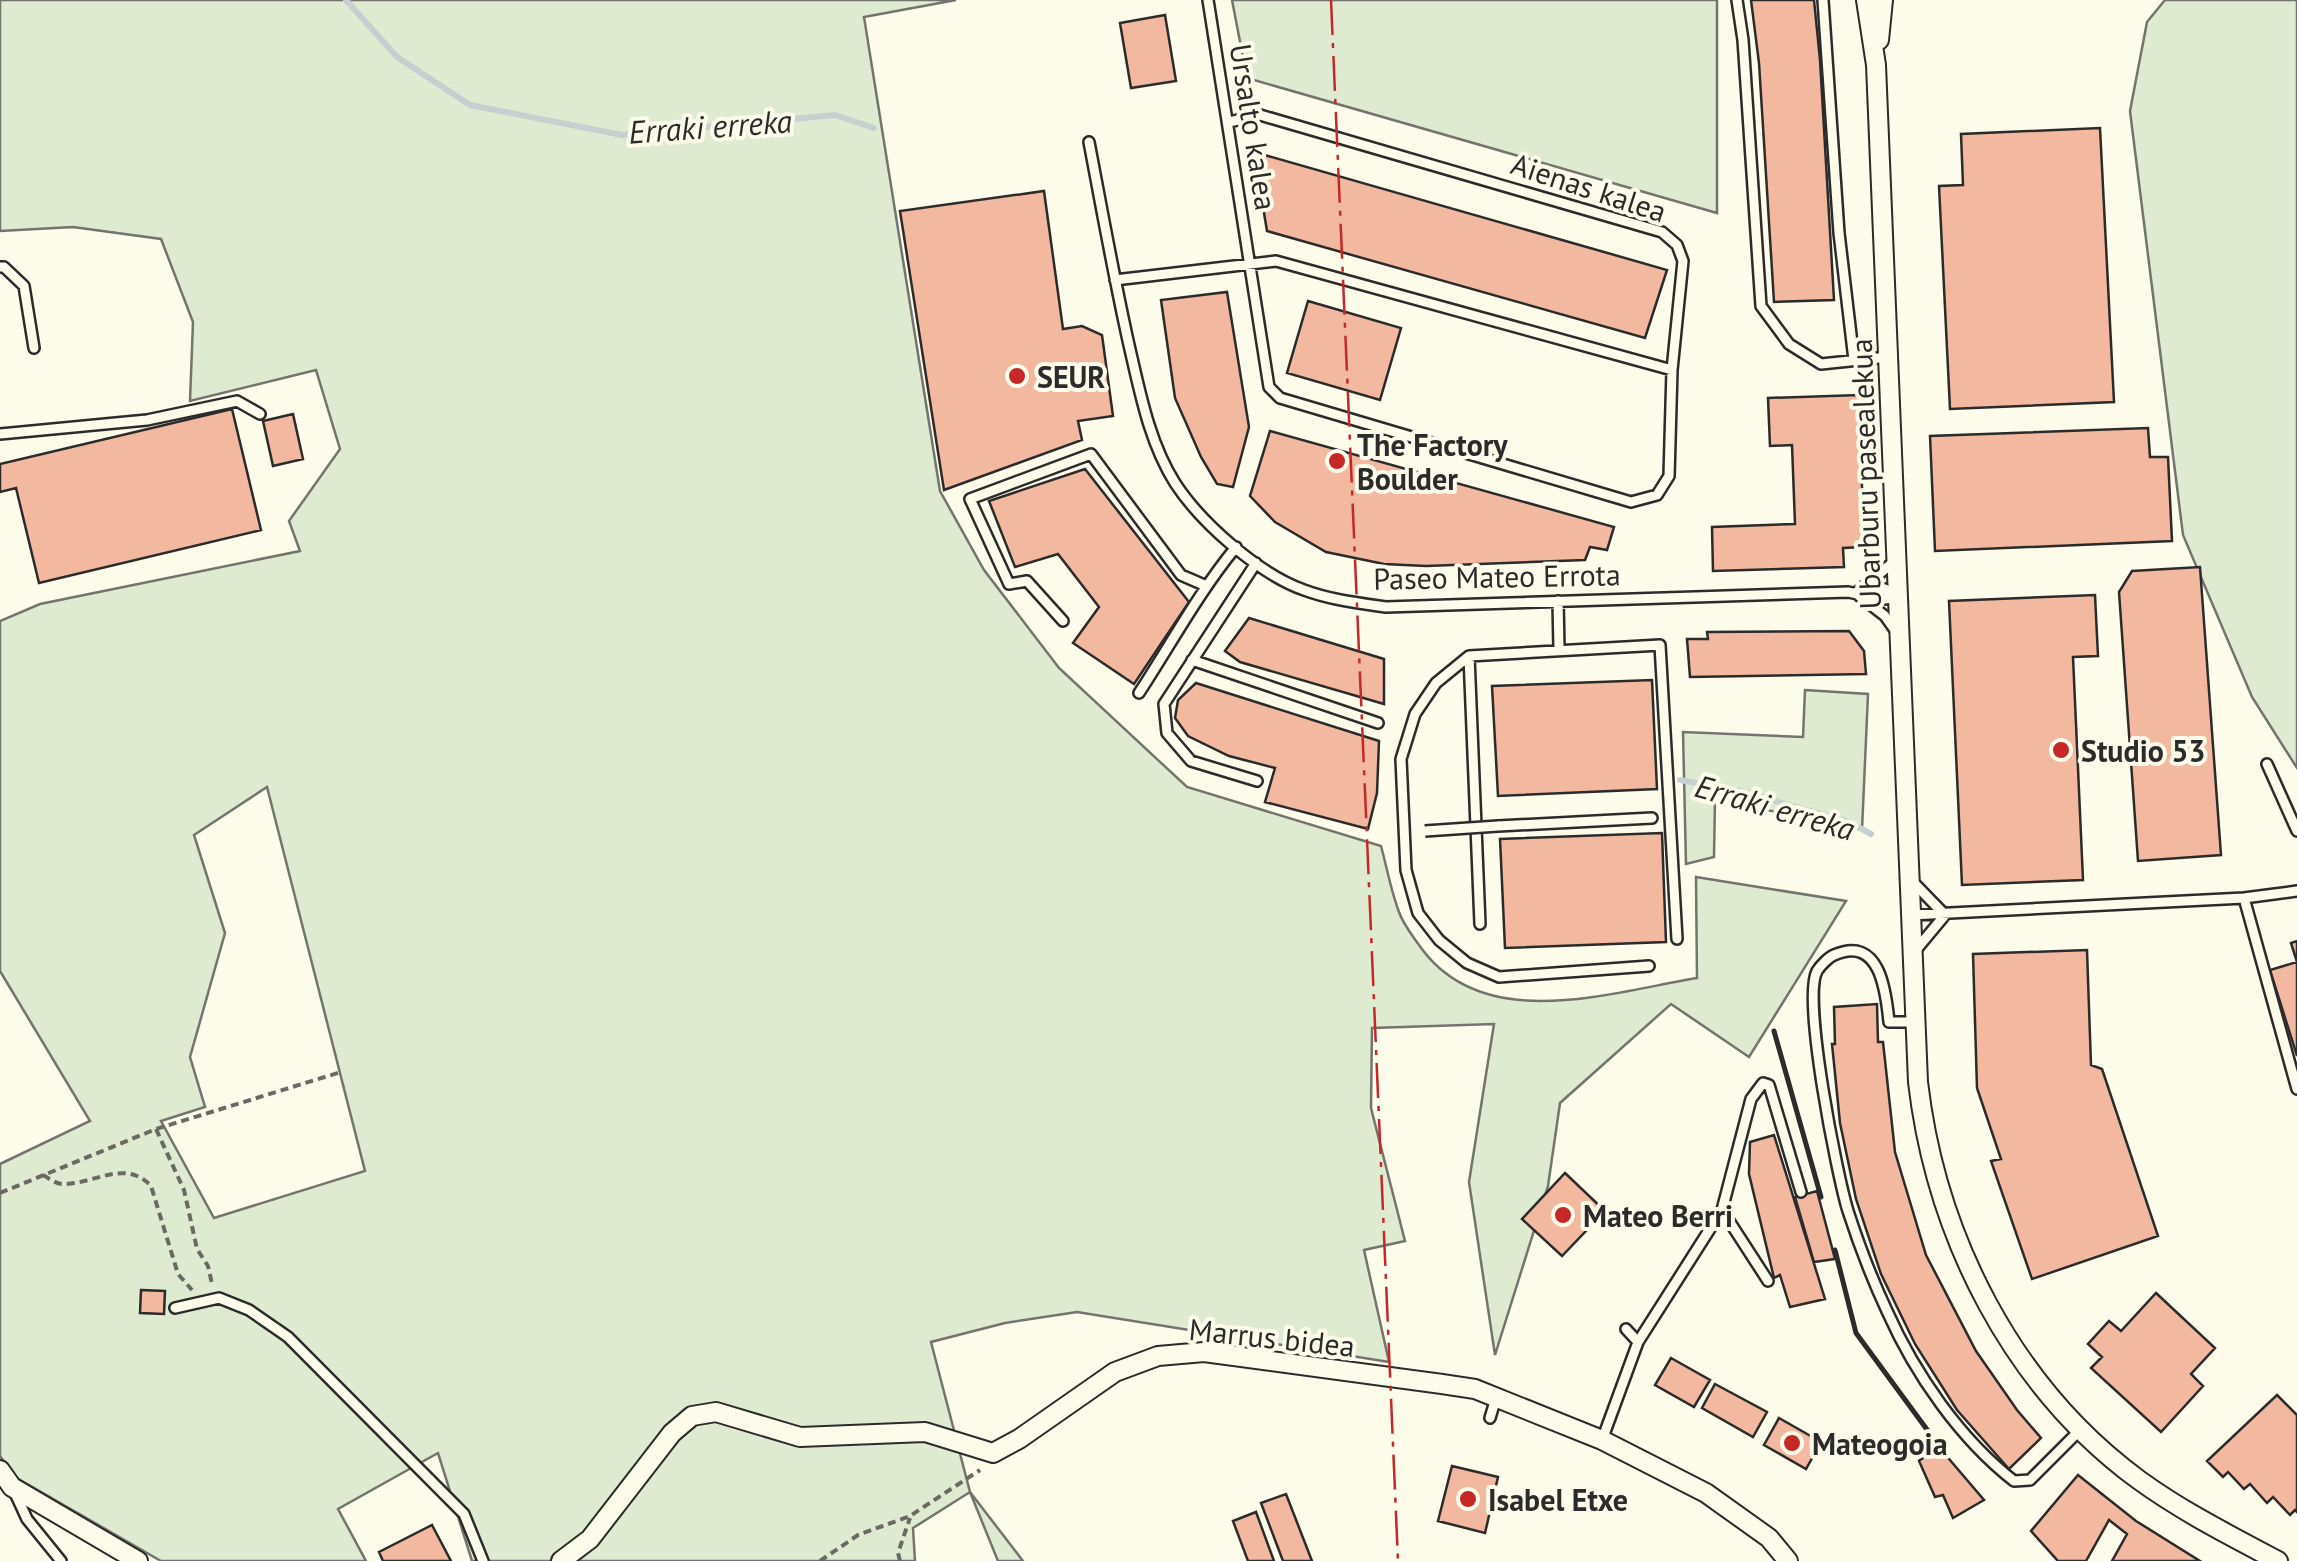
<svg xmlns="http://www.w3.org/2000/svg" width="2297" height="1561" viewBox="0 0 2297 1561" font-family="'PT Sans',sans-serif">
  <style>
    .green { fill: #deebd1; stroke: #74746e; stroke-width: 2.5; fill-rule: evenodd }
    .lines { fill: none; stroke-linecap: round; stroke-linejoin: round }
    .stream { stroke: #c7d0d0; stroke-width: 6 }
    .building { fill: #f2b8a0; stroke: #2b2b2b; stroke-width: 2.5 }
    .service-casing { stroke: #2b2b2b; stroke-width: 14 }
    .minor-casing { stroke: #2b2b2b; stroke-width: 22 }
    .path { stroke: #6a6964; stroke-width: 4; stroke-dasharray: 8 5; stroke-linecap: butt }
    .service { stroke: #fdfbea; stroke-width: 9 }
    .minor { stroke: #fdfbea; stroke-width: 18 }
    .service-bridge-casing { stroke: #2b2b2b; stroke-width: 14; stroke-linecap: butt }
    .service-bridge { stroke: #fdfbea; stroke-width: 9 }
    .wall { stroke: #2b2b2b; stroke-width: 5 }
    .power { stroke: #c62828; stroke-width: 2.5; stroke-dasharray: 35 8 5 8; stroke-linecap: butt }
    .poi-dot { fill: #c62828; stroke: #fdfbea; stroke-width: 4 }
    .labels { text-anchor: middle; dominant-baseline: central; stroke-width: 8; stroke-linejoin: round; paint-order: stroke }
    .street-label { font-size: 30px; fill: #2b2b2b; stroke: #fdfbea }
    .poi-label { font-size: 30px; font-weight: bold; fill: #2b2b2b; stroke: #fdfbea; text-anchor: start }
    .water-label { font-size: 32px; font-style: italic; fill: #2b2b2b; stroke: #fdfbea }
  </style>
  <rect width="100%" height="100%" fill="#fdfbea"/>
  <path class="green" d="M0 0H956L864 17 940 491 984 570 1059 668 1187 787 1381 846C1387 868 1391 891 1399 912 1403 924 1412 935 1419 945 1481 1035 1607 993 1697 978L1696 877 1846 901 1749 1057 1671 1004 1560 1103 1548 1186 1495 1355 1469 1182 1494 1024 1372 1028 1371 1108 1405 1241 1364 1250 1389 1362 1077 1312 1005 1323 931 1342 970 1492 1023 1561H998L970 1492 913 1528 915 1561H472L438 1453 338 1509 366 1561H161L15 1477 0 1456V1164L90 1121 0 971V621L40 604 300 551 289 521 340 449 316 370 190 401 193 322 161 239 73 227 0 231ZM267 787 365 1171 214 1218 161 1121 205 1107 190 1057 225 933 194 835Z
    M1232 0H1717V213L1247 78Z
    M2165 0H2297V768L2252 697 2183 535 2130 111 2147 22Z
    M1805 690 1868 694 1862 830 1715 799 1714 857 1686 864 1683 732 1803 737Z"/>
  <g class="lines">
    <path class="stream" d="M346 0 397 57 470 105 622 135 835 115 874 128
      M1680 780 1740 791 1849 822 1871 834"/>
  </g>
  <path class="building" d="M1751 0H1814L1820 60 1834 300 1774 302 1759 63Z
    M1165 15 1176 81 1131 88 1120 23Z
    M2100 128 2114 402 1950 409 1939 186 1963 185 1961 134Z
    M1254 152 1667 270 1645 338 1267 231Z
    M1044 191 1063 329 1082 326 1102 335 1113 416 1078 421 1082 440 944 490 900 211Z
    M1227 292 1249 427 1233 487 1217 484 1201 457 1175 398 1161 300Z
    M1308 301 1401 328 1380 400 1287 373Z
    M1859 395 1864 547 1843 548 1844 567 1713 571 1712 527 1795 524 1792 445 1770 446 1768 398Z
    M232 409 261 530 39 583 16 488 0 492V464Z
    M293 414 303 459 273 466 263 421Z
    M2148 428 2150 457H2168L2172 541 1935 551 1930 436Z
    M1270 431 1614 527 1607 550 1590 547 1585 560 1426 566 1384 564 1326 552 1275 522 1250 496Z
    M1085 469 1189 602 1134 684 1073 643 1099 607 1058 554 1015 567 989 501Z
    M2200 567 2221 855 2138 861 2119 592 2132 571Z
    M2095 595 2098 656 2073 657 2083 880 1962 885 1949 601Z
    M1249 618 1384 659V704L1240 662 1225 651Z
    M1849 631 1864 651 1866 674 1690 677 1687 639H1708L1707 632Z
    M1652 680 1657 789 1498 796 1492 686Z
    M1196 683 1379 741 1377 793 1368 829 1265 802 1275 768 1229 756 1188 736 1175 718 1178 700Z
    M1662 833 1666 942 1505 948 1500 839Z
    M2297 941V1056L2270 970 2297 962 2291 943Z
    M2087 950 2091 1065 2102 1069 2158 1236 2032 1279 1991 1161 2001 1159 1977 1088 1973 954Z
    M1877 1004 1878 1042H1883L1895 1152 1926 1255 1976 1351 2017 1410 2041 1438 2009 1469 1957 1410 1915 1344 1881 1274 1856 1199 1840 1123 1832 1044H1835L1834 1007Z
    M1774 1135 1825 1299 1790 1307 1780 1275 1774 1278 1749 1174 1750 1142Z
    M1565 1173 1605 1211 1562 1256 1522 1219Z
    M1817 1191 1835 1259 1814 1262 1795 1197Z
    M141 1290 165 1291 164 1314 140 1313Z
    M2156 1293 2215 1348 2191 1374 2203 1386 2161 1432 2091 1368 2102 1357 2088 1344 2109 1321 2121 1331Z
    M1671 1358 1710 1380 1694 1407 1655 1385Z
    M1715 1384 1767 1412 1753 1437 1702 1408Z
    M2277 1395 2297 1415V1512L2295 1510 2290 1515 2273 1497 2267 1503 2250 1484 2244 1489 2228 1472 2223 1477 2207 1461Z
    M1779 1418 1821 1442 1806 1469 1764 1445Z
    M1938 1446 1984 1500 1953 1518 1943 1495 1935 1497 1919 1461Z
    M1452 1466 1498 1477 1485 1533 1438 1521Z
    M2078 1475 2136 1521 2200 1561H2112L2127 1534 2109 1520 2086 1561H2058L2031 1531Z
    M1286 1494 1312 1561H1283L1261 1503Z
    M1256 1512 1274 1561H1248L1233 1521Z
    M432 1525 451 1561H383L379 1552Z"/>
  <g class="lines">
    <g class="service-casing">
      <path id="service" d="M1208 0 1269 387 1280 398 1631 502 1657 495 1669 476 1672 370
        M1737 0 1743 40 1761 306 1789 344 1821 364 1888 357
        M1823 0 1839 233 1854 360
        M1089 142C1102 210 1114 278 1129 345 1140 392 1149 442 1175 483 1201 523 1259 574 1304 590 1331 600 1358 603 1386 607L1848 592 1883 599 1898 598
        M0 267H4L24 286 34 348
        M1115 280 1276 261 1672 370 1683 261 1677 245 1662 232 1260 115 1229 122
        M0 434 147 420 237 401 260 414
        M1256 563 1164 704 1167 733 1191 761 1257 781
        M1865 588 1885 589 1896 597
        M1856 593 1896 560
        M1858 595 1885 616 1897 633
        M1558 601 1559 649
        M1063 621 1027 581 1009 584 970 499 1091 454 1181 575 1204 585
        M1469 656 1436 683 1415 714 1401 759 1406 870 1418 913 1439 940 1467 963 1499 977 1649 966
        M1192 660 1378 723
        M1139 693C1171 644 1199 592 1236 547
        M2267 764 2297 831
        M1498 826 1652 818
        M1912 881 1945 915
        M2244 898 2297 1089
        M1911 915 2244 898 2297 891
        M1480 924 1469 656 1660 645 1677 939
        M1915 951 1945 915
        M1916 1022H1889C1886 991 1880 935 1834 955 1829 957 1820 966 1817 971 1802 999 1837 1175 1848 1211 1859 1245 1872 1279 1887 1311 1915 1374 1960 1439 2014 1481L2030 1480 2082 1428
        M1722 1210 1768 1281
        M175 1308 219 1298 249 1310 288 1337 464 1514 483 1561
        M1626 1329 1638 1342
        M1490 1418 1496 1398
        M1602 1440 1638 1342 1722 1210 1751 1099 1763 1083 1769 1085 1801 1192
        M15 1493 27 1519 61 1561"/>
    </g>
    <g class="minor-casing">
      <path id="minor" d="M1866 0 1876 65 1918 1082C1936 1236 2012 1387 2139 1480 2183 1512 2231 1536 2278 1561
        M1879 40 1883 0
        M0 1470 12 1487 138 1561
        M561 1561 590 1539 672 1433 692 1416 716 1412 800 1437 925 1432 993 1453 1019 1439 1115 1372 1158 1356 1204 1352 1442 1384 1475 1389 1602 1440 1706 1493 1769 1538 1788 1561"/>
    </g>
    <path class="path" d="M156 1129 184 1190 197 1249 208 1266 212 1284
      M43 1175C50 1179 57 1185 65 1184 96 1183 126 1159 151 1186L178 1274 192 1290
      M0 1193 156 1129 341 1072
      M820 1561 858 1535 910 1516 980 1470
      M900 1561 898 1553 910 1518"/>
    <use href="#service" class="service"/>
    <use href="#minor" class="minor"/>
    <g class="service-bridge-casing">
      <path id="service-bridge" d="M1425 831 1498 826"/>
    </g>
    <use href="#service-bridge" class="service-bridge"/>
    <path class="wall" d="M1774 1031 1821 1197
      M1835 1250 1856 1333 1942 1450"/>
    <path class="power" d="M1331 0 1398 1561"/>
  </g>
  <g class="poi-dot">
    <circle cx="1017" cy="376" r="10"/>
    <circle cx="1337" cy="461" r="10"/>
    <circle cx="2061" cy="750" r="10"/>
    <circle cx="1563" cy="1215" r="10"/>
    <circle cx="1792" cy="1443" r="10"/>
    <circle cx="1468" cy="1499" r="10"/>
  </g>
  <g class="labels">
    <g class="street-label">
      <text transform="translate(1254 127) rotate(81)">Ursalto kalea</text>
      <text transform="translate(1589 187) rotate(18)">Aienas kalea</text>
      <text transform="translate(1865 474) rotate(-92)">Ubarburu pasealekua</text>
      <text transform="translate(1497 576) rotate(-1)">Paseo Mateo Errota</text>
      <text transform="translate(1272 1337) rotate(6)">Marrus bidea</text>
    </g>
    <g class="poi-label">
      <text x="1037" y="376">SEUR</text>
      <text x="1357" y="444">The Factory<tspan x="1357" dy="34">Boulder</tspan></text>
      <text x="2081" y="750">Studio 53</text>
      <text x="1583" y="1215">Mateo Berri</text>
      <text x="1812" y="1443">Mateogoia</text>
      <text x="1488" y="1499">Isabel Etxe</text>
    </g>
    <g class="water-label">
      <text transform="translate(710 126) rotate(-4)">Erraki erreka</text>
      <text transform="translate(1775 807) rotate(16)">Erraki erreka</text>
    </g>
  </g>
</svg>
